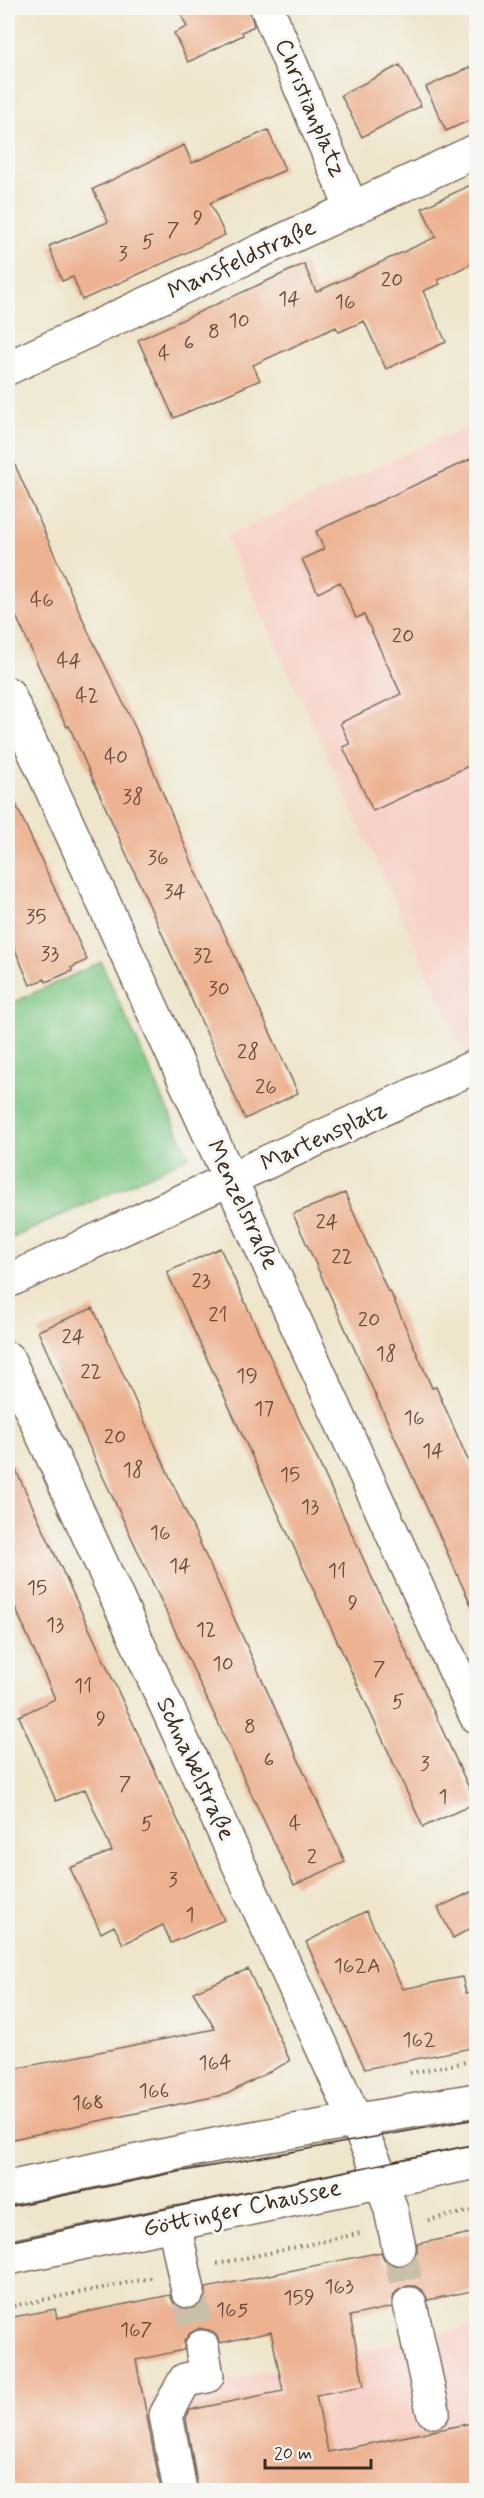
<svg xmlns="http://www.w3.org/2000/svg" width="484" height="2498" viewBox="0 0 484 2498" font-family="Mynerve,sans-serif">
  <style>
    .built { fill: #f7d1c7 }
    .green { fill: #7dc784; stroke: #5c7851; stroke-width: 1.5 }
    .building { fill: #edb291 }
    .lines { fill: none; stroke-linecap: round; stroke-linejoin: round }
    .minor-tunnel { stroke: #cac0a8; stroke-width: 33; stroke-dasharray: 33 16; stroke-linecap: butt }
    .minor-casing { stroke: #7a6b5b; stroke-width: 36 }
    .path { stroke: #7a6b5b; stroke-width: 4; stroke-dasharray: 1.5 4.5; stroke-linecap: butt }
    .minor { stroke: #fff; stroke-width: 33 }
    .tram { stroke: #3b2a1e; stroke-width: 1.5 }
    .labels { text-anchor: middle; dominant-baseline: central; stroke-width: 6; stroke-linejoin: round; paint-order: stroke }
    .number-label { font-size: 21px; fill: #684c3b }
    .street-label { font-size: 24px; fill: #3b2a1e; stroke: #f6f6f2 }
  </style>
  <rect width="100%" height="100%" fill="#f6f6f2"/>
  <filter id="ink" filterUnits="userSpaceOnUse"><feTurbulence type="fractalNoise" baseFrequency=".0167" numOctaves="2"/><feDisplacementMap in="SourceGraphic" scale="12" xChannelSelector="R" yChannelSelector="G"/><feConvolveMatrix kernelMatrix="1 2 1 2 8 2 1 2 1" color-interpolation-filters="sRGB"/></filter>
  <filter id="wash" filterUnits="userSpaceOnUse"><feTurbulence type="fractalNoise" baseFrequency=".008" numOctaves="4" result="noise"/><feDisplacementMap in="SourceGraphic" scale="24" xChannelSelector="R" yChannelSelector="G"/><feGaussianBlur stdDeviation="1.35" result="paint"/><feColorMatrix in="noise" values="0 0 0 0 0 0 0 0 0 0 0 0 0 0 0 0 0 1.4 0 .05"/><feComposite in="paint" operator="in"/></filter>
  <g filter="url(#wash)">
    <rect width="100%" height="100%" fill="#eee5cb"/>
    <path class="built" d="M476 422V1066L472 1068 226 537Z
      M476 2325V2490H116L127 2488 107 2389 141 2383 148 2398Z"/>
    <path class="green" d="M101 962 189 1157 8 1240V1005Z"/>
    <g id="blocks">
      <path class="building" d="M178 8H249L254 26 242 32 243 35 188 62 174 33 187 27Z
        M477 64V117L446 131 426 87Z
        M400 65 421 106 362 137 341 95Z
        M268 130 285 170 210 203 225 235 82 300 73 277 62 281 49 246 108 222 93 189 184 145 192 163Z
        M477 182V261L438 280 440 284 423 291 446 342 386 369 364 321 339 332 336 327 253 365 260 380 174 418 138 340 304 264 316 292 436 237 422 208Z
        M8 449 88 631 135 727 193 865 298 1093 245 1119 69 726 67 727 55 703 8 598Z
        M477 456V762L373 811 343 747 350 744 340 723 401 694 364 615 356 618 340 582 318 593 302 559 324 549 316 531Z
        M8 787 87 960 71 968 72 971 46 982 45 979 30 985 8 933Z
        M345 1193 388 1292 390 1291 432 1388 436 1387 477 1481V1618L293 1214Z
        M220 1248 476 1803 423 1827 167 1272Z
        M93 1308 345 1862 294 1885 98 1466 38 1331Z
        M8 1453 224 1920 171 1943 163 1925 123 1944 114 1926 101 1933 70 1868 112 1851 85 1789 56 1801 19 1716 55 1699 8 1591Z
        M477 1889V1925L453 1938 438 1908Z
        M366 1911 403 1989 462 1977 466 1993 477 1991V2047L365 2069 306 1942Z
        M248 1969 290 2061 227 2094 8 2140V2070L215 2029 193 1992Z
        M477 2232V2290L428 2300 423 2291 415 2286H407L397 2291 392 2298V2307L350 2316 364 2386 316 2395 328 2452 477 2422V2490H198L186 2418 190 2410 283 2391 271 2332 220 2343 216 2335 209 2330 199 2328 190 2333 184 2341V2350L136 2360 161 2490H8V2318L55 2309 57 2318 170 2295 174 2304 182 2309H191L201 2305 206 2297V2288L381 2252 385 2261 393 2266H402L412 2262 417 2253V2244Z"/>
    </g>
  </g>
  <g filter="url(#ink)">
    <use href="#blocks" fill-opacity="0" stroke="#7a6b5b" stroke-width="1.5"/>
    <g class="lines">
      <path class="minor-tunnel" d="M399 2248 410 2304
        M188 2291 202 2347"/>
      <g class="minor-casing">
        <path id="minor" d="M267 8 352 209
          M8 368 476 151
          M8 694 476 1716
          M8 1281 476 1066
          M8 1359 376 2165 391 2210 399 2248
          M8 2188 230 2142 476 2100
          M174 2223 188 2291
          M8 2258 476 2162
          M410 2304 433 2411
          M180 2490 166 2415 185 2380 207 2376 202 2347"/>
      </g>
      <path class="path" d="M410 2073 476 2060
        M428 2220 476 2210
        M217 2264 362 2233
        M8 2307 151 2278"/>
      <use href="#minor" class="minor"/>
      <path class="tram" d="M8 2207 167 2174 476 2119
        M8 2242 476 2144"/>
    </g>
  </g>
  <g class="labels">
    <g class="number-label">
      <text x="198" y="218">9</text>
      <text x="173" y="230">7</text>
      <text x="148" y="242">5</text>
      <text x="123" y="254">3</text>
      <text x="392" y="280">20</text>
      <text x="289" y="299">14</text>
      <text x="345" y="302">16</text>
      <text x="239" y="321">10</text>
      <text x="214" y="332">8</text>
      <text x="189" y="343">6</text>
      <text x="164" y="354">4</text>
      <text x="42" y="600">46</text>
      <text x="403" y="636">20</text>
      <text x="69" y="661">44</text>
      <text x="87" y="696">42</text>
      <text x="116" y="757">40</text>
      <text x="133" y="797">38</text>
      <text x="158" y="858">36</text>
      <text x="175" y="892">34</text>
      <text x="36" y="917">35</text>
      <text x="50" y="954">33</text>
      <text x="203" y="956">32</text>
      <text x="219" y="989">30</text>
      <text x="248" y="1052">28</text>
      <text x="266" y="1087">26</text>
      <text x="327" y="1222">24</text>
      <text x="342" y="1257">22</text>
      <text x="201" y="1281">23</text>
      <text x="218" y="1315">21</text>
      <text x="369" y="1320">20</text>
      <text x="73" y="1337">24</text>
      <text x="386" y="1354">18</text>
      <text x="91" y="1372">22</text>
      <text x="247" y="1376">19</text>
      <text x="264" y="1409">17</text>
      <text x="414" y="1418">16</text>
      <text x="115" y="1437">20</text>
      <text x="433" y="1451">14</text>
      <text x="133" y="1470">18</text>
      <text x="290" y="1475">15</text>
      <text x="310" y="1507">13</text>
      <text x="160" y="1533">16</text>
      <text x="180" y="1566">14</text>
      <text x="337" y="1571">11</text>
      <text x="37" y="1588">15</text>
      <text x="353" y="1603">9</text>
      <text x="55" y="1625">13</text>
      <text x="206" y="1630">12</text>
      <text x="223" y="1664">10</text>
      <text x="379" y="1669">7</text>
      <text x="83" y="1686">11</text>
      <text x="398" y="1702">5</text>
      <text x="101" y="1719">9</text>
      <text x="250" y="1727">8</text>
      <text x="269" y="1760">6</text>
      <text x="425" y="1764">3</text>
      <text x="125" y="1784">7</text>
      <text x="443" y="1797">1</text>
      <text x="147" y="1824">5</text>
      <text x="295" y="1824">4</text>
      <text x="312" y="1857">2</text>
      <text x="173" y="1880">3</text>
      <text x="190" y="1915">1</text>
      <text x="357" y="1966">162A</text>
      <text x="419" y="2040">162</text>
      <text x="215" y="2063">164</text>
      <text x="154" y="2091">166</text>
      <text x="88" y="2103">168</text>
      <text x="339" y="2287">163</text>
      <text x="299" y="2298">159</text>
      <text x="232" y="2310">165</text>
      <text x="136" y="2330">167</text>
    </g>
    <g class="street-label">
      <text transform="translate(310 108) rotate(67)">Christianplatz</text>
      <text transform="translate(242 260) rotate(-25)">Mansfeldstraße</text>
      <text transform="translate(324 1137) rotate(-25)">Martensplatz</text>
      <text transform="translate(242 1205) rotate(65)">Menzelstraße</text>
      <text transform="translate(195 1769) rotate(65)">Schnabelstraße</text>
      <text transform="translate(242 2209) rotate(-12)">Göttinger Chaussee</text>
    </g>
  </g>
  <rect width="484" height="2498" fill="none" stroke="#f6f6f2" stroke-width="30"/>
  <path d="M265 2459v9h106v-9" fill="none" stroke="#3b2a1e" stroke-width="3"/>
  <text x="274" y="2459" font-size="18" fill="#3b2a1e" stroke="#f6f6f2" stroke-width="4.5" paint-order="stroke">20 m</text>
</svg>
